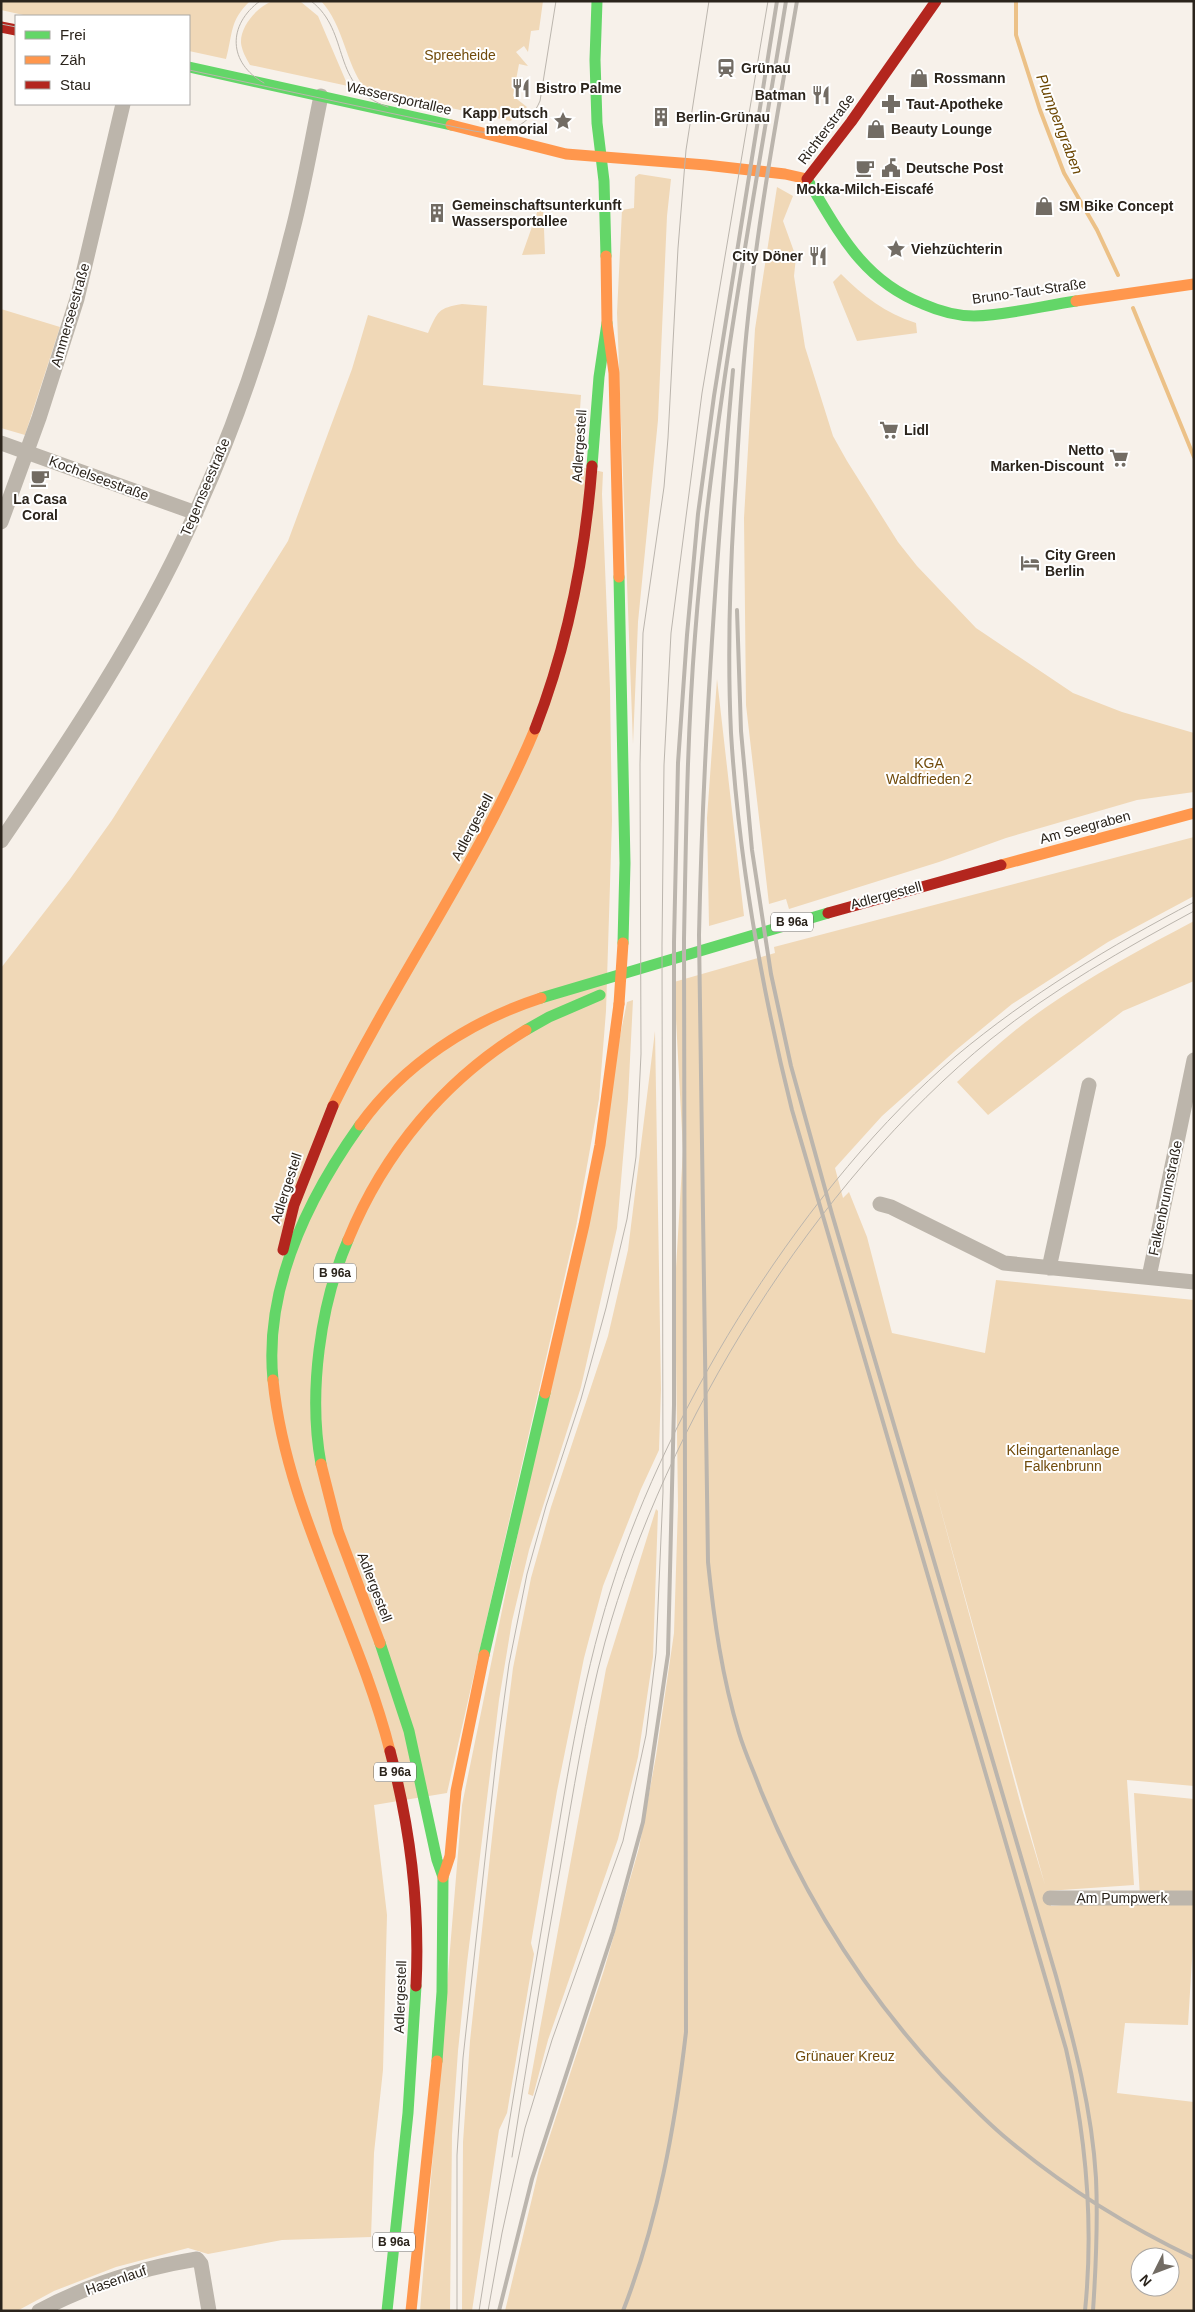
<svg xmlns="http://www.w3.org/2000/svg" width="1195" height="2312" viewBox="0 0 1195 2312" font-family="Helvetica,sans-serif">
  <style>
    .green { fill: #f0d8b7; fill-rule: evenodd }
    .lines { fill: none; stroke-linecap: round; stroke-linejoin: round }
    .stream { stroke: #ecc187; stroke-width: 4 }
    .street { stroke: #bcb5ab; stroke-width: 15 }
    .fast { stroke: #63d668; stroke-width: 11 }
    .slow { stroke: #ff974d; stroke-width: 11 }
    .jam { stroke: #b3261e; stroke-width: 11 }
    .tram { stroke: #bbb5ad; stroke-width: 1 }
    .rail { stroke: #bbb5ad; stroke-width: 4 }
    .slow-bridge { stroke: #ff974d; stroke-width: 11 }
    .labels { text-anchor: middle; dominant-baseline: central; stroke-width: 4; stroke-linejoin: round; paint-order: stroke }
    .shield { fill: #fff; stroke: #6b6660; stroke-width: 1 }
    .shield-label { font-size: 12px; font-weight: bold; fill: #2b241c }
    .park-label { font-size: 14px; fill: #714b0b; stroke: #fff }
    .poi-label { font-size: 14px; font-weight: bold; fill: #2b241c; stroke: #fff; text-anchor: start }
    .street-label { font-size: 14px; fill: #2b241c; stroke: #fff }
    .water-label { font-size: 15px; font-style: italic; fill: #6c4703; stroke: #fff }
  </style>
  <rect width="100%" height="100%" fill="#f7f1ea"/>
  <path class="green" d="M1 1H250C229 21 233 34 226 59L189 51V16H28L1 10Z
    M273 1 301 2 318 16 348 86 250 65C246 58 242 51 241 43 240 26 258 6 273 1Z
    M321 1H543L539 30 531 31 528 52 524 46 516 52 528 66 519 64 513 96 527 107 518 117 510 121 365 89C345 62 344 26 321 1Z
    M639 174 671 179 667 216 658 420 638 622 633 744 617 313 622 210 634 208 635 177Z
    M777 187 793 196 783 221 796 257 794 276 805 347 833 436 847 461 898 542 917 566 976 628 1073 693 1122 712 1194 733V792L1137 800 1006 838 939 862 789 909 786 899 769 904 746 705 744 518 755 329Z
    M540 204H543L545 254 522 255Z
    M841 274C863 296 885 313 916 323L917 333 857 341 833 282Z
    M462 304 487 306 483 385 581 395 576 466 603 472 602 494 610 689 612 821 606 1011 599 1099 576 1227 447 1793 374 1805 387 1915 383 2070 374 2153 371 2237 282 2240 208 2254 188 2248 116 2267 54 2291 17 2311H1V968L70 879 112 820 288 541 352 369 368 315 428 333C438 311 438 308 462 304Z
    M1 309 60 327 25 435 1 428Z
    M717 679 744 916 709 926 707 818Z
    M1194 837V896L1108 942 1012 1004 956 1050 882 1116 835 1168 843 1198 849 1192 867 1237 892 1333 985 1353 996 1280 1194 1300V1786L1127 1780 1134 1885 1047 1891 1051 1906 1140 1898 1134 1793 1194 1799V1926L1188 2025 1125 2023 1117 2093 1194 2102V2311H505L539 2169 604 1970 639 1848 656 1756 674 1633 678 1506 675 1285 683 1150 674 982 775 953 774 947ZM934 1485 1045 1885 1022 1809ZM1140 2257H1170V2287H1140Z
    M1194 921V981L1123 1011 988 1115 957 1082C985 1056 1013 1030 1045 1008 1092 975 1143 948 1194 921Z
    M633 1000 628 1099 617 1228 581 1387 529 1550 512 1621 499 1700 467 1963 458 2051 452 2135 450 2311H420L462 1805 627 1002Z
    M655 1031 661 1389 659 1450 641 1489 603 1586 584 1658 557 1791 531 1943 534 1954 507 2113 499 2130 472 2311H462L463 2142 470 2041 494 1819 513 1668 531 1578 551 1507 608 1336 628 1250Z
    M656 1509 658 1511 653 1657 638 1757 618 1839 548 2040 533 2096 528 2094 606 1669Z"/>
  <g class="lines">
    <path class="stream" d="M1016 1V35L1040 110 1064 173 1097 230 1118 275
      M1133 308 1194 457"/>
    <path class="street" d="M1 443 196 513
      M1 522 39 418 77 299 123 104
      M1 841C70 740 140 635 191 523 233 433 266 337 290 240 303 193 311 144 321 96
      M880 1204 891 1207 1004 1263 1194 1282
      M1049 1268 1089 1085
      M1149 1277 1194 1060
      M1050 1898H1194
      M39 2311C88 2285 142 2268 197 2259L201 2264 209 2311"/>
    <path class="fast" d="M597 1 595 60 597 123 604 181 606 256
      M189 67 451 125
      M807 179C839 232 862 280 923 304 939 311 957 316 974 316 1008 315 1042 306 1076 301
      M592 466 599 377 607 323
      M619 577 625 863 623 943
      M541 998 828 913
      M526 1030 549 1017 600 995
      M273 1380C264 1288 308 1198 360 1125
      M321 1464C308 1393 320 1305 348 1240
      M380 1643 409 1731 437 1860 443 1877 442 1992 437 2061
      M484 1655 545 1393
      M387 2311 408 2113 416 1986"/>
    <path class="slow" d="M451 125 566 154 706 165 785 174 807 179
      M606 256 607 323 614 373 619 577
      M1076 301 1194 284
      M1001 865 1194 813
      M333 1106C396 978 480 861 535 729
      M360 1125C404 1064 470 1021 541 998
      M348 1240C384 1152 445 1079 526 1030
      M273 1380C286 1510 358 1625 390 1751
      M545 1393 584 1225 600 1145 619 1004
      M321 1464 338 1531 380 1643
      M443 1877 450 1856 456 1791 484 1655
      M411 2311 437 2061"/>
    <path class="jam" d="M1 27 16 30
      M807 179 851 122 936 1
      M535 729C568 644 585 557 592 466
      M828 913 1001 865
      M283 1250 294 1205 333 1106
      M390 1751C410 1827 420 1907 416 1986"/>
    <path class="tram" d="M260 1C227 25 228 63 264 83
      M311 1C352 32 329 87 388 107
      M1 24 16 27
      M189 70 474 131C502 136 528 129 540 101L556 1
      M512 2157C527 2061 543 1965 560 1869 573 1793 585 1716 605 1642 666 1422 814 1183 991 1039 1053 989 1124 949 1194 911
      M457 2311V2155L463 2058 497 1751 509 1664 527 1574 546 1506 581 1399 606 1308 627 1219 636 1157 641 1054 640 764 643 633 664 487 668 438 678 248 686 150 709 1
      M479 2311C501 2171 524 2031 548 1891 565 1790 580 1687 611 1589 669 1403 808 1182 956 1056 1029 995 1110 946 1194 902
      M488 2311 502 2233 525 2128 552 2040 623 1841 646 1735 656 1653 663 1492 662 945 664 765 671 633 702 393 768 1"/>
    <path class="rail" d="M797 1C779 106 759 212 748 318 742 372 739 426 736 480 730 565 727 649 731 733 739 861 761 986 792 1110L1066 2049C1086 2135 1094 2222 1085 2311
      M733 370C716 559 703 746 699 935L708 1562C714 1620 722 1677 739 1733 745 1753 754 1772 761 1791 804 1897 864 1992 942 2076 963 2097 983 2119 1006 2138 1063 2186 1127 2226 1194 2258
      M737 610 741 731 752 850 771 974 791 1066 832 1214 1056 1976C1074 2042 1092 2109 1096 2178 1098 2222 1096 2266 1093 2311
      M499 2311 532 2179 613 1932 643 1822 668 1654 674 1405V942L678 763 687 635 698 514 714 396 777 1
      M623 2311C658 2221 675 2127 686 2032L684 939C686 838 687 737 695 636 711 423 752 212 786 1"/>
    <path class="slow-bridge" d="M619 1004 623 943"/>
  </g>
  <defs>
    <g id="station-bare" transform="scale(1.5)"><path d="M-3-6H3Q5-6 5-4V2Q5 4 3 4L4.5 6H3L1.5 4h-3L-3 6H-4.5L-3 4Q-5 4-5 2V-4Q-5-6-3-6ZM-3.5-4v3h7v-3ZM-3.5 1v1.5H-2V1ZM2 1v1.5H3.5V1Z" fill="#726c64" stroke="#fff" stroke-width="2.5" paint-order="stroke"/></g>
    <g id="shop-bare" transform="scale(1.5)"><path d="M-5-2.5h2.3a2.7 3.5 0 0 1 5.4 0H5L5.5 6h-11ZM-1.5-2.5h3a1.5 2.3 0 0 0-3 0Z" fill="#726c64" stroke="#fff" stroke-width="2.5" paint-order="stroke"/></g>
    <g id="restaurant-bare" transform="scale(1.5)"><path d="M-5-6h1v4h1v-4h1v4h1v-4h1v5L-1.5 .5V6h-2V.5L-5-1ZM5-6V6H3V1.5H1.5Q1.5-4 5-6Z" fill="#726c64" stroke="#fff" stroke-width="2.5" paint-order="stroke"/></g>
    <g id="pharmacy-bare" transform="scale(1.5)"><path d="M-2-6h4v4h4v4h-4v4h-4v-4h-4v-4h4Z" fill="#726c64" stroke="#fff" stroke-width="2.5" paint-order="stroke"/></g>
    <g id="building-bare" transform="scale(1.5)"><path d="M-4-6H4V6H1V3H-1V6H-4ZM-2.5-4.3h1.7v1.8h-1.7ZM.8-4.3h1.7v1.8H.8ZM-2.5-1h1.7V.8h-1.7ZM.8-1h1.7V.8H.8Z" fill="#726c64" stroke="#fff" stroke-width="2.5" paint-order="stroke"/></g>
    <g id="sight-bare" transform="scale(1.5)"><path d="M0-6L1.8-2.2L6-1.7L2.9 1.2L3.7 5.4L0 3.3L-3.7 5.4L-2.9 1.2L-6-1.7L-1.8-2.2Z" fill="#726c64" stroke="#fff" stroke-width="2.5" paint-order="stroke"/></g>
    <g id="cafe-bare" transform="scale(1.5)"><path d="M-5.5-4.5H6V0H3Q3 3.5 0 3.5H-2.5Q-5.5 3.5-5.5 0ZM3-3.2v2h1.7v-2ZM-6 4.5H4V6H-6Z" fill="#726c64" stroke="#fff" stroke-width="2.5" paint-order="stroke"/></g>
    <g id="civic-bare" transform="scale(1.5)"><path d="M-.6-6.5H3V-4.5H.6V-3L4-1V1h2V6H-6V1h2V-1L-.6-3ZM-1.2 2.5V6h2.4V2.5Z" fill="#726c64" stroke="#fff" stroke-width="2.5" paint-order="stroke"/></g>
    <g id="supermarket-bare" transform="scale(1.5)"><path d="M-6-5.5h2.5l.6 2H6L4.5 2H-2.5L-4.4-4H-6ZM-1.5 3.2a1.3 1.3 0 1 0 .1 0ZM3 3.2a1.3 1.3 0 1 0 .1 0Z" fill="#726c64" stroke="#fff" stroke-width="2.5" paint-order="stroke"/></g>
    <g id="hotel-bare" transform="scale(1.5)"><path d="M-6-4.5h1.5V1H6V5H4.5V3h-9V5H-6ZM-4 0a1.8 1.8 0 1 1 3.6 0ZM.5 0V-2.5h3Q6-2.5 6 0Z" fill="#726c64" stroke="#fff" stroke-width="2.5" paint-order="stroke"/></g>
  </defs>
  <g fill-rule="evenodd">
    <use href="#station-bare" x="726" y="68"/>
    <use href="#shop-bare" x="919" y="78"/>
    <use href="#restaurant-bare" x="521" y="88"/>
    <use href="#restaurant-bare" x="821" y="95"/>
    <use href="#pharmacy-bare" x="891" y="104"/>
    <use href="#building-bare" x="661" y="117"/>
    <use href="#sight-bare" x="563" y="121"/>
    <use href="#shop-bare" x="876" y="129"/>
    <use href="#cafe-bare" x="865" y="168"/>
    <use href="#civic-bare" x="891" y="168"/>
    <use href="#shop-bare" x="1044" y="206"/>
    <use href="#building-bare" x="437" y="213"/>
    <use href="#sight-bare" x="896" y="249"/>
    <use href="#restaurant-bare" x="818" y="256"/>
    <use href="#supermarket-bare" x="889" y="430"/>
    <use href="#supermarket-bare" x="1119" y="458"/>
    <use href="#cafe-bare" x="40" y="478"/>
    <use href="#hotel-bare" x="1030" y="563"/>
  </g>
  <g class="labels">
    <g class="shield">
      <rect x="771" y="912.5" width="42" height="19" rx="4"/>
      <rect x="314" y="1263.5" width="42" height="19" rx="4"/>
      <rect x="374" y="1762.5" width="42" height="19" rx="4"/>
      <rect x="373" y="2232.5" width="42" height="19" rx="4"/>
    </g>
    <g class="shield-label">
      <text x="792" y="922">B 96a</text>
      <text x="335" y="1273">B 96a</text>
      <text x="395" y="1772">B 96a</text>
      <text x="394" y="2242">B 96a</text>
    </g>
    <g class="park-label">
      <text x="460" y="55">Spreeheide</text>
      <text x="929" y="763">KGA<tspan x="929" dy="16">Waldfrieden 2</tspan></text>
      <text x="1063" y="1450">Kleingartenanlage<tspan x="1063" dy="16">Falkenbrunn</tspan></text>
      <text x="845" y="2056">Grünauer Kreuz</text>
    </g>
    <g class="poi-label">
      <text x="741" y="68">Grünau</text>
      <text x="934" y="78">Rossmann</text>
      <text x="536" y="88">Bistro Palme</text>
      <text x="806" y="95" text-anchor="end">Batman</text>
      <text x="906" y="104">Taut-Apotheke</text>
      <text x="548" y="113" text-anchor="end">Kapp Putsch<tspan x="548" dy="16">memorial</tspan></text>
      <text x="676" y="117">Berlin-Grünau</text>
      <text x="891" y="129">Beauty Lounge</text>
      <text x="906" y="168">Deutsche Post</text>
      <text x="865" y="189" text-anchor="middle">Mokka-Milch-Eiscafé</text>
      <text x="452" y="205">Gemeinschaftsunterkunft<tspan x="452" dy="16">Wassersportallee</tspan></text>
      <text x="1059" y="206">SM Bike Concept</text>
      <text x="911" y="249">Viehzüchterin</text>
      <text x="803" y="256" text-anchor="end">City Döner</text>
      <text x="904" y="430">Lidl</text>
      <text x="1104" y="450" text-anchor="end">Netto<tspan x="1104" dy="16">Marken-Discount</tspan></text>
      <text x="40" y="499" text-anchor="middle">La Casa<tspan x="40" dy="16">Coral</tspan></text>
      <text x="1045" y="555">City Green<tspan x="1045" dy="16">Berlin</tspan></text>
    </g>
    <g class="street-label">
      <text transform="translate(399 98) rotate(13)">Wassersportallee</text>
      <text transform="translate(826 129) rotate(-53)">Richterstraße</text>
      <text transform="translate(1029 291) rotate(-8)">Bruno-Taut-Straße</text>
      <text transform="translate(70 315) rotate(-74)">Ammerseestraße</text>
      <text transform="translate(579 446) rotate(-86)">Adlergestell</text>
      <text transform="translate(99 478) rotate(20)">Kochelseestraße</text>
      <text transform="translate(205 487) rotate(-67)">Tegernseestraße</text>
      <text transform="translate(472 827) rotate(-62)">Adlergestell</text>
      <text transform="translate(1085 827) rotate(-15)">Am Seegraben</text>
      <text transform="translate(886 895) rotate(-15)">Adlergestell</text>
      <text transform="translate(286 1188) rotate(-72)">Adlergestell</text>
      <text transform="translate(1165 1198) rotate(-78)">Falkenbrunnstraße</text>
      <text transform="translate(375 1587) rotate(69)">Adlergestell</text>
      <text x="1122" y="1898">Am Pumpwerk</text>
      <text transform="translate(400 1997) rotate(-88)">Adlergestell</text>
      <text transform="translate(116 2280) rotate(-19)">Hasenlauf</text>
    </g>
    <g class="water-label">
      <text transform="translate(1060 124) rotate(69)">Plumpengraben</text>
    </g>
  </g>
  <rect width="1195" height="2312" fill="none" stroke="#2b241c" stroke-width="5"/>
  <rect x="15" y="15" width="175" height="90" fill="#ffffff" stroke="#aaa7a4"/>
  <rect x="25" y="31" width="25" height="8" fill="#63d668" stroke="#aaa7a4"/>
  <text x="60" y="40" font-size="15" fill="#2b241c">Frei</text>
  <rect x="25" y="56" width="25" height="8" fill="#ff974d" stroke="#aaa7a4"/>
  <text x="60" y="65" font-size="15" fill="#2b241c">Zäh</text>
  <rect x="25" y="81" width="25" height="8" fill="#b3261e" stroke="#aaa7a4"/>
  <text x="60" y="90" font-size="15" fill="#2b241c">Stau</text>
  <g transform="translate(1155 2272) rotate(228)"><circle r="24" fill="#ffffff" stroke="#aaa7a4"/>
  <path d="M0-4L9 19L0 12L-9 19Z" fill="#726c64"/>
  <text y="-8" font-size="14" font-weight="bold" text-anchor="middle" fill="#2b241c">N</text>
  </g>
</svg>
